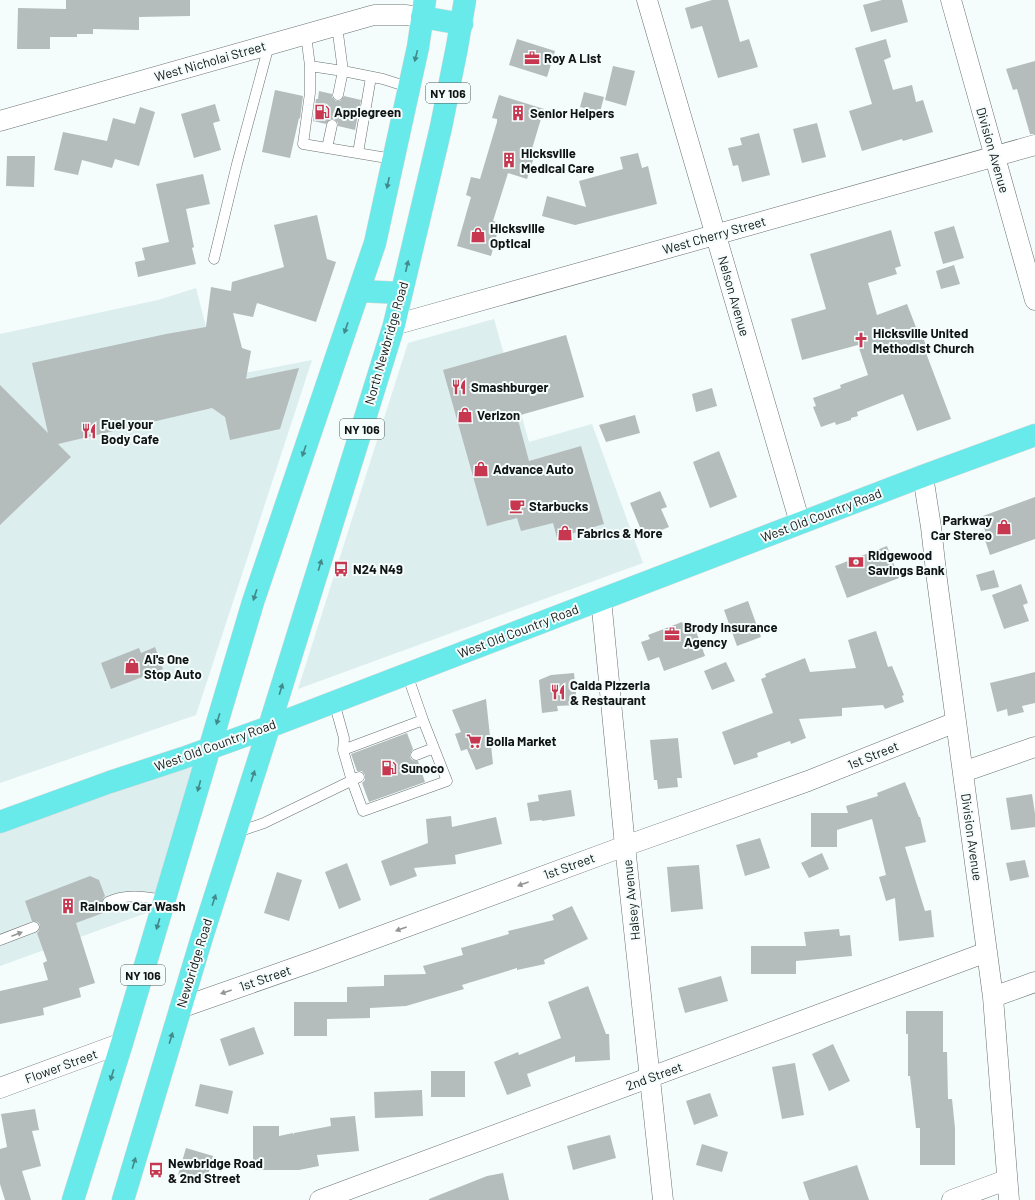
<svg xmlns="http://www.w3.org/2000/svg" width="1035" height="1200" viewBox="0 0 1035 1200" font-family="Barlow,sans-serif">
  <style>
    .built { fill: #dee }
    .building { fill: #b4bcbc }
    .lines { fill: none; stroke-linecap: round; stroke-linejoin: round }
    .service-casing { stroke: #697070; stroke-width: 11 }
    .minor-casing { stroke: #697070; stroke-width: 21 }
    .primary-casing { stroke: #d9d9d9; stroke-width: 23 }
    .service { stroke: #fff; stroke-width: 10 }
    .minor { stroke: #fff; stroke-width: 20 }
    .primary { stroke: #68e9ea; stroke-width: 22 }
    .oneway { fill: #41898a }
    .oneway2 { fill: #949595 }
    .labels { text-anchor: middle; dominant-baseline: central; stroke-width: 4; stroke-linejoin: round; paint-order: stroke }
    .shield { fill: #f4fcfc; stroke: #555a5a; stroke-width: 1 }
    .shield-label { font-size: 12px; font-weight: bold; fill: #111414 }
    .poi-label { font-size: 13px; font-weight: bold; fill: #111414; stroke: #f4fcfc; text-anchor: start }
    .street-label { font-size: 13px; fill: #111414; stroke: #f4fcfc }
  </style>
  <rect width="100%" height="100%" fill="#f4fcfc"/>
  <path class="built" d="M196 288 219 378 312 360 196 715 0 783V334L158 300Z
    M494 319 529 442 592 424 643 563 298 689 408 343Z
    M209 748 163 907 0 966V822Z"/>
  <path class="building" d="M66 0H190V16L139 17V30L93 29V34H77V37H50V49H17L18 8 66 9Z
    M712 0H728L740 42 749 39 758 67 718 78 702 26 691 29 685 8Z
    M882 0H902L908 22 871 32 863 5Z
    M517 39 555 51 547 77 509 65Z
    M886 39 891 57 884 60 893 90 912 85 916 102 923 100 933 132 903 141 902 139 862 151 849 111 872 104 855 48Z
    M1035 61V134H1030L1017 89 1013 90 1006 69Z
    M613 66 635 71 626 106 605 100Z
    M275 90 303 96 300 119 299 118 290 158 262 152Z
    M319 91 332 94V97L336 101H340L344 96 361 100 355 130 338 126V123L334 119H330L326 124 313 121 316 99H318Z
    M584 92 604 97 600 112 580 107Z
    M499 95 544 109 531 152 535 154 527 179 508 173 493 221 500 223 491 256 457 246 471 197 466 195 471 177 480 179 497 122V119L492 118Z
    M215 104 220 121 213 123 221 150 194 158 181 114Z
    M140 107 155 112 139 166 115 159 112 168 82 160 78 175 54 170 63 132 107 141 113 118 135 124Z
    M817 123 826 157 802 163 793 129Z
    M759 133 770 175 742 182 738 165 733 166 728 148 742 145 740 138Z
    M638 153 642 168 648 166 657 204 575 225 542 216 547 196 586 207 579 181 623 169 620 157Z
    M7 156H35L34 187 6 186Z
    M203 174 210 204 186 209 194 247 192 248 196 264 138 277 135 262 145 260 142 248 169 242 156 184Z
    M317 215 327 259 336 262 316 322 257 303 253 317 233 313 242 348 251 351 246 379 299 368 280 429 230 440 225 417 212 408 58 444 71 457 0 525V385L48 433 32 363 166 334 206 327 211 287 231 291 232 282 284 267 274 225Z
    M954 226 964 258 943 264 934 232Z
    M891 230 901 266 895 268 897 274 868 283 877 315 907 304 919 335 922 334 928 352 926 353 951 419 917 431 903 394 857 412 858 416 851 418V420L836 425 835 422 821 427 813 407 816 406 813 398 841 388 840 385 868 375 858 345 802 360 791 319 826 309 810 254Z
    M954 265 960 284 941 289 936 271Z
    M566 335 584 397 517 416 529 461 581 446 604 524 557 538 553 523 521 531 517 518 487 526 443 370Z
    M712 388 717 406 696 412 692 394Z
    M635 415 640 433 606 442 599 425Z
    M719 451 737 497 710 508 693 462Z
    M660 491 667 507 661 509 669 527 644 537 630 503Z
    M1035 497V539L990 555 984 537 987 536 980 517Z
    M887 546 899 578 847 598 835 566Z
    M994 570 999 587 981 591 976 575Z
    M1021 584 1028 603 1023 605 1029 621 1004 629 992 595Z
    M748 601 761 637 737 646 724 610Z
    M682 622 684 626 693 623 705 656 664 671 659 657 648 661 641 642 650 639 648 635Z
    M876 631 888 667 892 666 904 695 902 696 904 702 885 709 883 705 842 708V716L799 719 806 738 791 744 790 741 757 753 758 757 734 765 722 732 773 713 761 679 766 677 765 674 805 658 810 672 856 668 848 640Z
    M155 647 163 669 111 689 101 663 139 648 141 653Z
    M726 662 735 681 712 690 704 671Z
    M1035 672V703L1022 706 1024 712 1008 716 1007 709 997 712 990 683Z
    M574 673 577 705 557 706 558 711 542 713 539 680 551 675Z
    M486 699 493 764 476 770 467 749 461 751 455 734 461 732 452 710Z
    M407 733 413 749 410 754V757L412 760 418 761 425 782 369 802 362 783 365 780V775L362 771H357L351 754Z
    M678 738 682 778H677L678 787 658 789 657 780H654L650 740Z
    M905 782 919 817H920L926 842 905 847 925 911 931 910 934 937 899 941 895 898 886 901 879 877 886 875 872 819 837 830V847H811V813H848L846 806 878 796 877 793Z
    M571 790 575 816 542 821V820L530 821 527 803 539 801 538 795Z
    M1032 794 1035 814V827L1011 830 1006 798Z
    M451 816 452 827 496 817 502 844 455 855 456 864 414 868 417 876 390 886 381 861 428 843 426 819Z
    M760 838 770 868 745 876 736 845Z
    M822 853 829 869 809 878 801 863Z
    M1025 860 1029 877 1010 881 1006 863Z
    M347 863 361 900 339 909 325 872Z
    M699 865 703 909 671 912 667 867Z
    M277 872 302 880 289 921 264 913Z
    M90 876 99 880 105 896 103 898 102 904 104 907 110 908 111 910 76 923 95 983 79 988 81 997 43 1008 44 1015 0 1024V991L48 980 43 963 47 961 37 933 39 931 40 925 38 922 32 921 25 901Z
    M572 906 588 939 544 960 545 964 517 970V968L462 985 464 989 406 1006 370 1008V1018L327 1019V1036H294V1002H347V987L384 986V975L426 974 423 966 463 955 461 948 509 934 508 931 554 920 552 915Z
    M839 929 840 936 850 935 852 956 796 961V974H751V946H806L804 932Z
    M721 976 728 1001 685 1013 678 988Z
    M588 986 606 1034H609L610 1060 575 1062V1056L527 1074 531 1086 507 1095 494 1062 518 1052 519 1055 561 1038 548 1002Z
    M906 1011H943V1052H947L948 1099H952L955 1128V1165H920V1128H916L910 1076H908V1034H906Z
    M254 1027 264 1054 229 1066 220 1039Z
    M833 1044 850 1081 829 1091 812 1054Z
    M795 1063 804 1115 782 1119 772 1067Z
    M431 1071H465V1097H431Z
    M200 1084 233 1091 228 1114 195 1106Z
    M422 1090 423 1116 375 1118 374 1092Z
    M710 1093 718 1116 694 1125 686 1101Z
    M35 1109 39 1130 32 1131 41 1166 22 1171 31 1200H5L0 1184V1149L7 1147 1 1114Z
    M355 1116 359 1151 317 1155 319 1166 299 1170H253V1126H279V1136L293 1133 294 1135V1133L331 1126 330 1118Z
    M610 1135 616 1158 573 1170 567 1146Z
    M702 1144 728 1152 722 1172 696 1165Z
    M186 1148 213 1156 206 1183 180 1177V1175H178Z
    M857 1165 869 1200H809L803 1182Z
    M503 1173 509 1200H429V1199L487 1176Z"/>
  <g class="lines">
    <g class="service-casing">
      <path id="service" d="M337 26 343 71 383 79 408 87
        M306 35 310 66V93L303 144 393 159
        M310 66 343 71 338 95
        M327 148 332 125
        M358 153 371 77
        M214 259 237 164 269 45
        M407 674 423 720
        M334 702 344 738 343 750 352 781 363 811 447 781 423 720 343 750
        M416 755 434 748
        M235 833 264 823 359 777
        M108 902C126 893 146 897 165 900
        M0 940 34 927"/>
    </g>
    <g class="minor-casing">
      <path id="minor" d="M647 0 800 523
        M951 0 1035 300
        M0 121 374 15H405L422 17
        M394 325 1035 145
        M923 476 931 527 937 580 993 997 1009 1200
        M601 599 625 846 663 1200
        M963 772 1035 747
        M993 997 1035 982
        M180 1008 311 962 625 846 808 781 956 722
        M0 1088 122 1043
        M320 1200 987 952
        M952 1200 1006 1180"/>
    </g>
    <g class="primary-casing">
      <path id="primary" d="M422 17 462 24
        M359 291 401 293
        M0 822 110 782 183 758 269 727 923 476 1035 435
        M73 1200 122 1043 253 602 375 243 418 47 425 0
        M123 1200 202 937 269 727 394 325 441 127 457 47 465 0"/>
    </g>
    <use href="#service" class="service"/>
    <use href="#minor" class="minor"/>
    <use href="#primary" class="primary"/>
  </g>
  <defs><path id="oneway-solid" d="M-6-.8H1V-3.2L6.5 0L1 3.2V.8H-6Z"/></defs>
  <g class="oneway">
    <use href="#oneway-solid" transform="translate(416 56) rotate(104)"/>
    <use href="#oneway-solid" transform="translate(388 183) rotate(102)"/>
    <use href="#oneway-solid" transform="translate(407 266) rotate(-77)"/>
    <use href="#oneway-solid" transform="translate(346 328) rotate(109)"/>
    <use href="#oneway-solid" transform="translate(304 451) rotate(109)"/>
    <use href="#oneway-solid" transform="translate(320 565) rotate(-73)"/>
    <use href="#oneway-solid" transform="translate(255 595) rotate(108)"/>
    <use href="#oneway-solid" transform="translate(281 689) rotate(-73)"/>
    <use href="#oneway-solid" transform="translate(218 719) rotate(107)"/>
    <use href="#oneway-solid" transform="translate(253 776) rotate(-72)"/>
    <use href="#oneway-solid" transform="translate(199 786) rotate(105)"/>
    <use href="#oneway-solid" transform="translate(214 900) rotate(-72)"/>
    <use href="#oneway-solid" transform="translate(158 924) rotate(107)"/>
    <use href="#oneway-solid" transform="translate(171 1038) rotate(-73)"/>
    <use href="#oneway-solid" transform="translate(112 1075) rotate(107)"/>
    <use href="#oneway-solid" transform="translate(134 1163) rotate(-73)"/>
  </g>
  <g class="oneway2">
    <use href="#oneway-solid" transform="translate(523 884) rotate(160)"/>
    <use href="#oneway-solid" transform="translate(401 929) rotate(160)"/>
    <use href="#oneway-solid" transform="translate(17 934) rotate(-21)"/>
    <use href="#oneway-solid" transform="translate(226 992) rotate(161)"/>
  </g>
  <defs>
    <g id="office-bare" transform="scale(1.2)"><path d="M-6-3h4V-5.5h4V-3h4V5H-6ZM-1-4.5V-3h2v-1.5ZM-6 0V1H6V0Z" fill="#c73750" stroke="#f4fcfc" stroke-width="2.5" paint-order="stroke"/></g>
    <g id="fuel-bare" transform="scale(1.2)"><path d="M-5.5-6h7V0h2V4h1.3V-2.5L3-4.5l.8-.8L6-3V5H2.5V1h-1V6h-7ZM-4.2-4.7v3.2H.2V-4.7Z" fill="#c73750" stroke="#f4fcfc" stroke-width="2.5" paint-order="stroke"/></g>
    <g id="building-bare" transform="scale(1.2)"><path d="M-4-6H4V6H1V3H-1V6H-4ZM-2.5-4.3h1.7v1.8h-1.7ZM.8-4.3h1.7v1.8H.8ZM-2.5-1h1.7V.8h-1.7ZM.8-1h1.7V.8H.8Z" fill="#c73750" stroke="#f4fcfc" stroke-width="2.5" paint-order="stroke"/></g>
    <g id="shop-bare" transform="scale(1.2)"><path d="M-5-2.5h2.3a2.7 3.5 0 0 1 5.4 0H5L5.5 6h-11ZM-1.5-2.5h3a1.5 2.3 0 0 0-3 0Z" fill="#c73750" stroke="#f4fcfc" stroke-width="2.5" paint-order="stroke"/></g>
    <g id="church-bare" transform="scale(1.2)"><path d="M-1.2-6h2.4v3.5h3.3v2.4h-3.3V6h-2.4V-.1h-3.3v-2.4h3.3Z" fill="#c73750" stroke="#f4fcfc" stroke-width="2.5" paint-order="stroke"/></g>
    <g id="restaurant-bare" transform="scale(1.2)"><path d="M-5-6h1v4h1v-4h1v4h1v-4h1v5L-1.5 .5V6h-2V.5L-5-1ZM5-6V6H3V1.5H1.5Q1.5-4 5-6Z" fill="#c73750" stroke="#f4fcfc" stroke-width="2.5" paint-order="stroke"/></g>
    <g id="cafe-bare" transform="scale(1.2)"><path d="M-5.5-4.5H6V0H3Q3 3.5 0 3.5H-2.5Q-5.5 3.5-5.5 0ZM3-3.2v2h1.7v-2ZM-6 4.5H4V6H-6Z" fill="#c73750" stroke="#f4fcfc" stroke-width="2.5" paint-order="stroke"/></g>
    <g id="bank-bare" transform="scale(1.2)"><path d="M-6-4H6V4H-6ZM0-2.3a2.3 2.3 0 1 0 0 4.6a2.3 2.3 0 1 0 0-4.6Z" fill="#c73750" stroke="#f4fcfc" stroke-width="2.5" paint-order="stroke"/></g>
    <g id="bus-bare" transform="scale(1.2)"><path d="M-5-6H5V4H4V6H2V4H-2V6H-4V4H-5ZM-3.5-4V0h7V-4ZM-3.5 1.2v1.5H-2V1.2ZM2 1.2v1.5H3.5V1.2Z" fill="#c73750" stroke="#f4fcfc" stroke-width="2.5" paint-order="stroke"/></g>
    <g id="supermarket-bare" transform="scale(1.2)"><path d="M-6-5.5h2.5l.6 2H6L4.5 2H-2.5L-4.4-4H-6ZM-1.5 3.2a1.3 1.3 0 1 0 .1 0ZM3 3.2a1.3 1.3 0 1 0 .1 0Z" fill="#c73750" stroke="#f4fcfc" stroke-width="2.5" paint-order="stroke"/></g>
  </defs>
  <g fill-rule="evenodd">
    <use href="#office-bare" x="532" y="58"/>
    <use href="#fuel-bare" x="322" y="112"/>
    <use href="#building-bare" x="518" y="113"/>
    <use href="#building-bare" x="509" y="160"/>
    <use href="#shop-bare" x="478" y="235"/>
    <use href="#church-bare" x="861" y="340"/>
    <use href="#restaurant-bare" x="459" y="387"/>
    <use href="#shop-bare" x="465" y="415"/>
    <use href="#restaurant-bare" x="89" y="431"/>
    <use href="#shop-bare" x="481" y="469"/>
    <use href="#cafe-bare" x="517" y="506"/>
    <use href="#shop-bare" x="1004" y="527"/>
    <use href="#shop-bare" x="565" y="533"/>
    <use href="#bank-bare" x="856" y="562"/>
    <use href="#bus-bare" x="341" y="569"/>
    <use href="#office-bare" x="672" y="634"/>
    <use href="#shop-bare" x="132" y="666"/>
    <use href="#restaurant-bare" x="558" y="692"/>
    <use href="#supermarket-bare" x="474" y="741"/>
    <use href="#fuel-bare" x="389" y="768"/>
    <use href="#building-bare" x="68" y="906"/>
    <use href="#bus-bare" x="156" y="1170"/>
  </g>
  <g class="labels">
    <g class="shield">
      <rect x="426" y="83" width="44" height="20" rx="3"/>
      <rect x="340" y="419" width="44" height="20" rx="3"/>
      <rect x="121" y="965" width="44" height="20" rx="3"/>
    </g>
    <g class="shield-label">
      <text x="448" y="93">NY 106</text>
      <text x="362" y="429">NY 106</text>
      <text x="143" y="975">NY 106</text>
    </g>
    <g class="poi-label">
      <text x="544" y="58">Roy A List</text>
      <text x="334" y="112">Applegreen</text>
      <text x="530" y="113">Senior Helpers</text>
      <text x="521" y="153">Hicksville<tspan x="521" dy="15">Medical Care</tspan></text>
      <text x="490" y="228">Hicksville<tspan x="490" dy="15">Optical</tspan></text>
      <text x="873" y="333">Hicksville United<tspan x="873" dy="15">Methodist Church</tspan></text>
      <text x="471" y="387">Smashburger</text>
      <text x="477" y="415">Verizon</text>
      <text x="101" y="424">Fuel your<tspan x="101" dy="15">Body Cafe</tspan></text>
      <text x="493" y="469">Advance Auto</text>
      <text x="529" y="506">Starbucks</text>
      <text x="992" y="520" text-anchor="end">Parkway<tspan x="992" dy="15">Car Stereo</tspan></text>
      <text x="577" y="533">Fabrics &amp; More</text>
      <text x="868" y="555">Ridgewood<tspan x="868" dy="15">Savings Bank</tspan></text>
      <text x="353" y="569">N24 N49</text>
      <text x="684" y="627">Brody Insurance<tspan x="684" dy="15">Agency</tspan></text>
      <text x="144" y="659">Al's One<tspan x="144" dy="15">Stop Auto</tspan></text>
      <text x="570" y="685">Calda Pizzeria<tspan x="570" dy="15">&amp; Restaurant</tspan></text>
      <text x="486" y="741">Bolla Market</text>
      <text x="401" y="768">Sunoco</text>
      <text x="80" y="906">Rainbow Car Wash</text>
      <text x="168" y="1163">Newbridge Road<tspan x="168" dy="15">&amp; 2nd Street</tspan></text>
    </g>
    <g class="street-label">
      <text transform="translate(210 61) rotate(-16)">West Nicholai Street</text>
      <text transform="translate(993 150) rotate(74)">Division Avenue</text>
      <text transform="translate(714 235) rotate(-16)">West Cherry Street</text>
      <text transform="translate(734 296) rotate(74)">Nelson Avenue</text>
      <text transform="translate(386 343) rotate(-74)">North Newbridge Road</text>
      <text transform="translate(821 515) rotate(-21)">West Old Country Road</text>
      <text transform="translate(518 631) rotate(-21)">West Old Country Road</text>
      <text transform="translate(215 745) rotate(-20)">West Old Country Road</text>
      <text transform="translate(873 755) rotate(-22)">1st Street</text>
      <text transform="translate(972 837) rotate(82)">Division Avenue</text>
      <text transform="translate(569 866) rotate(-20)">1st Street</text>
      <text transform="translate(631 900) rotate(-96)">Halsey Avenue</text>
      <text transform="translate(194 963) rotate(-73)">Newbridge Road</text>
      <text transform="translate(265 978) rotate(-19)">1st Street</text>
      <text transform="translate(61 1066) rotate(-20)">Flower Street</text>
      <text transform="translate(654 1076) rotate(-20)">2nd Street</text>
    </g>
  </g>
</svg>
